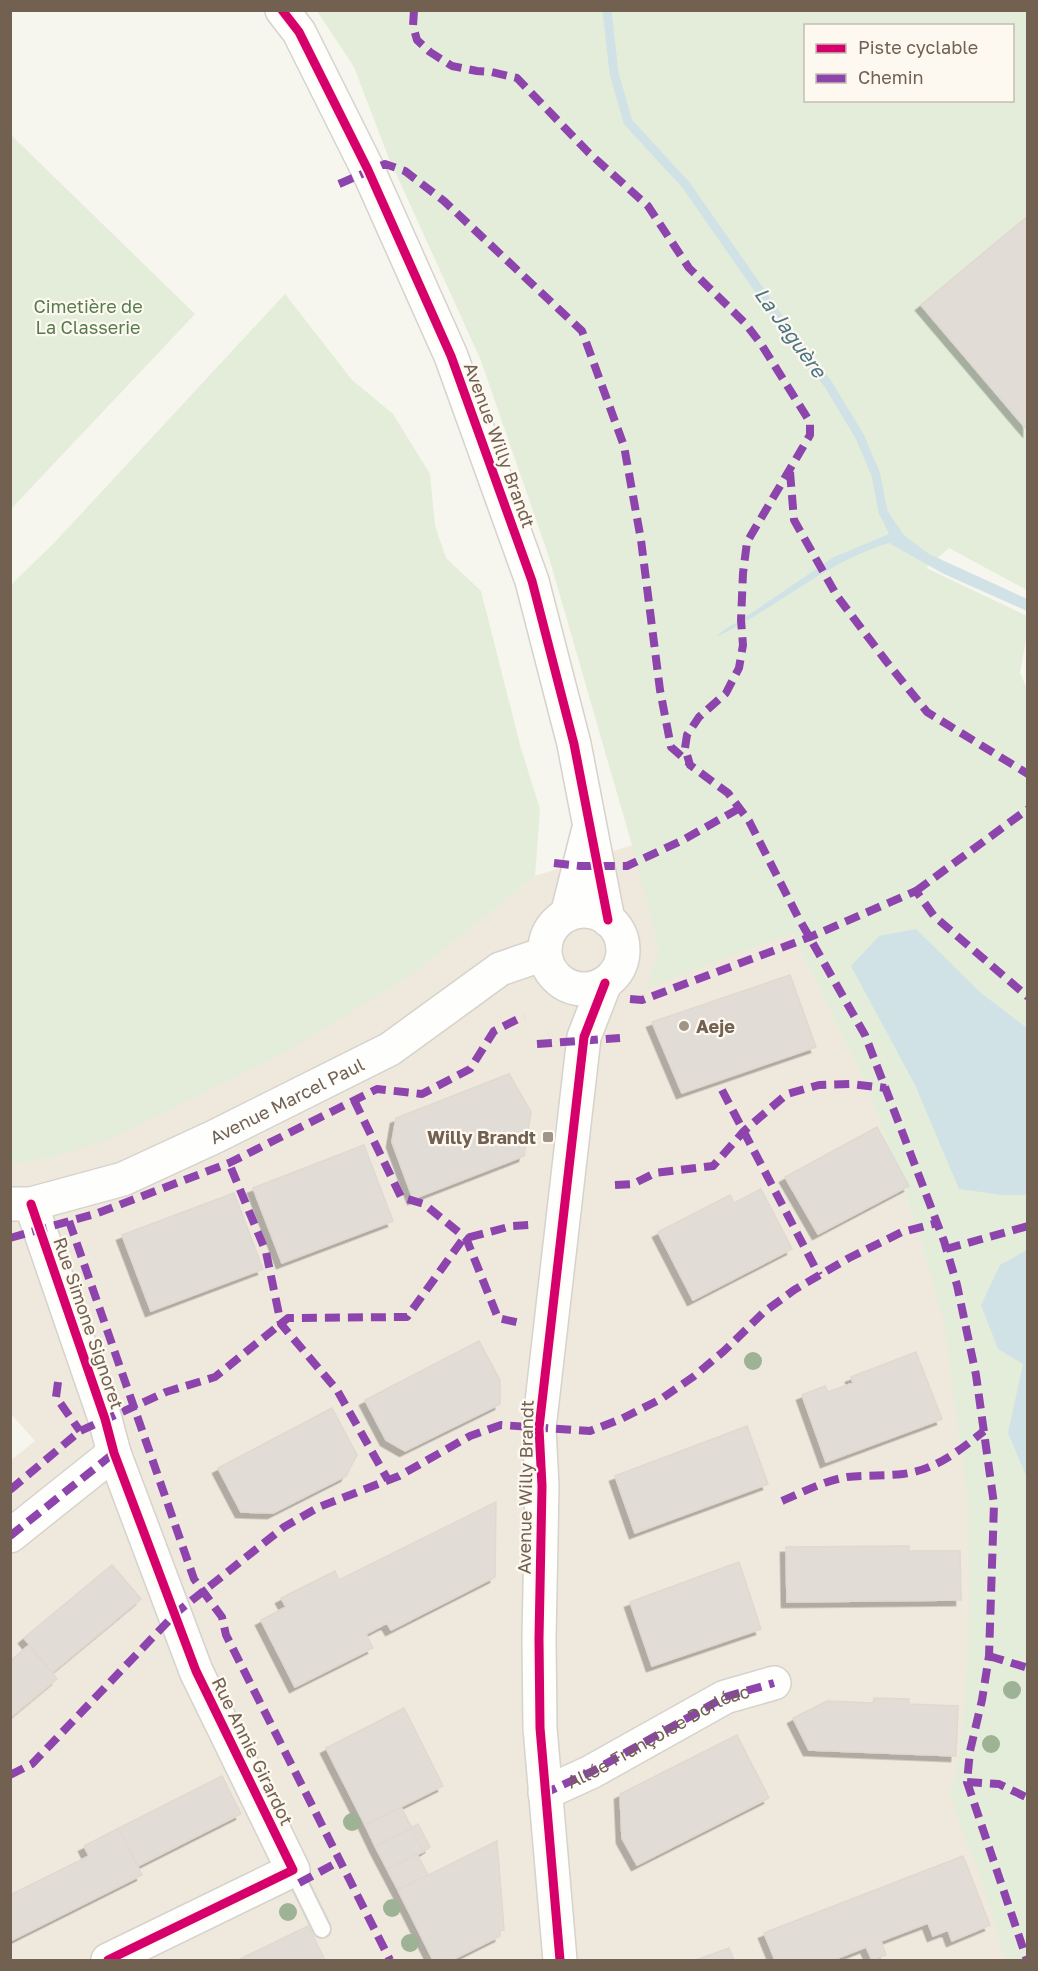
<svg xmlns="http://www.w3.org/2000/svg" width="1038" height="1971" viewBox="0 0 1038 1971" font-family="'Golos Text',sans-serif">
  <style>
    .residential { fill: #eee8dd }
    .green { fill: #e3edda; fill-rule: evenodd }
    .water { fill: #d1e2e6 }
    .lines { fill: none; stroke-linecap: round; stroke-linejoin: round }
    .stream { stroke: #d1e2e6; stroke-width: 9 }
    .building { fill: #e2dcd6; stroke: #dfd9d1; stroke-width: 1.5; filter: url(#shadow) }
    .service-casing { stroke: #d6d2cc; stroke-width: 20 }
    .minor-casing { stroke: #d6d2cc; stroke-width: 36 }
    .service { stroke: #fefefc; stroke-width: 16 }
    .minor { stroke: #fefefc; stroke-width: 33 }
    .quiet { stroke: #8e44ad; stroke-width: 8; stroke-dasharray: 15 8; stroke-linecap: butt }
    .cycleway-casing { stroke: #fdf9f1; stroke-width: 13 }
    .cycleway { stroke: #d6006c; stroke-width: 9 }
    .tree { fill: #9eb295 }
    .poi-dot { fill: #a09488; stroke: #fdf9f1; stroke-width: 2 }
    .labels { text-anchor: middle; dominant-baseline: central; stroke-width: 4.5; stroke-linejoin: round; paint-order: stroke }
    .park-label { font-size: 18px; fill: #567c4d; stroke: #fdf9f1 }
    .street-label { font-size: 18px; fill: #726051; stroke: #fdf9f1 }
    .poi-label { font-size: 18px; font-weight: bold; fill: #726051; stroke: #fdf9f1; text-anchor: start }
    .water-label { font-size: 20px; font-style: italic; fill: #4d7482; stroke: #fdf9f1 }
  </style>
  <defs>
    <filter id="shadow"><feDropShadow dx="-5.5" dy="5.5" stdDeviation="0" flood-color="#0004"/></filter>
  </defs>
  <rect width="100%" height="100%" fill="#f6f5ee"/>
  <path class="residential" d="M721 817 792 933 867 1086 920 1237 946 1324 1027 1960H11L10 1461 35 1441 11 1414 10 1164 48 1159 420 969 535 876Z"/>
  <path class="green" d="M317 11H1027V590L949 548 926 568 1027 616V635L1020 673 1028 691 1027 1960H1006L983 1884 950 1796 957 1769 964 1719 970 1605 968 1501 945 1325 920 1237 867 1086 792 933 647 988 659 950 634 852 548 554 480 358 388 156 354 67ZM806 26H1012V100H806Z
    M10 134 195 314 11 509H10Z
    M285 294 352 380 393 414 430 474 435 526 446 558 481 591 520 745 540 809 535 876 420 969 291 1049 112 1138 48 1159 11 1164V585L55 542Z"/>
  <path class="water" d="M883 512H888L904 535 929 554 1027 599V611L944 574 889 543C825 562 776 609 716 637L725 629 741 620 834 557 889 534 879 513Z
    M916 929 981 993 1027 1028V1195H1002L959 1189 915 1085 851 966 879 936Z
    M1027 1250V1478L1008 1433 1023 1364 998 1349 981 1305 1000 1265Z"/>
  <g class="lines">
    <path class="stream" d="M607 10 614 73 628 122 686 185 785 327 828 384 860 437 876 475 883 512 888 520"/>
  </g>
  <path class="building" d="M1028 216V431L921 305Z
    M790 975 816 1047 682 1093 652 1022Z
    M509 1074 531 1112 524 1156 413 1199 392 1142 396 1118Z
    M877 1127 909 1186 818 1234 785 1177Z
    M364 1145 393 1221 282 1263 253 1188Z
    M761 1189 792 1249 693 1300 658 1232 730 1195 734 1203Z
    M234 1193 263 1269 151 1311 122 1235Z
    M479 1341 500 1380V1404L405 1451 386 1440 365 1400Z
    M916 1352 942 1419 826 1462 802 1395 825 1386 828 1392 853 1383 851 1377Z
    M332 1408 357 1455 346 1476 273 1513 241 1512 218 1468Z
    M747 1426 768 1484 635 1533 615 1476Z
    M496 1502 495 1577 391 1630 387 1623 366 1634 373 1648 295 1687 261 1620 286 1607 281 1598 335 1571 339 1580Z
    M909 1546V1551H960L961 1600 787 1602 786 1547Z
    M739 1562 761 1629 652 1666 630 1602Z
    M112 1565 141 1599 52 1673 24 1638Z
    M29 1645 57 1679 10 1718V1661Z
    M874 1698 909 1699V1704L958 1706 956 1756 809 1750 793 1718 827 1701 873 1703Z
    M404 1708 443 1786 365 1825 326 1748Z
    M737 1735 769 1798 637 1865 622 1838 620 1794Z
    M222 1776 241 1814 138 1866 119 1828Z
    M401 1807 412 1828 375 1846 365 1825Z
    M418 1824 430 1847 423 1852 411 1828Z
    M119 1828 142 1875 10 1941V1895L89 1856 84 1846Z
    M411 1828 423 1852 387 1869 375 1846Z
    M497 1841 504 1930 500 1931V1936L452 1960H433L398 1890Z
    M417 1854 428 1875 398 1890 387 1869Z
    M963 1856 990 1925 952 1941 948 1930 933 1936 928 1923 881 1941 886 1955 872 1960 866 1947 833 1960H775L764 1933Z
    M308 1926 325 1960H238Z
    M729 1948 734 1960H696Z"/>
  <g class="lines">
    <g class="service-casing">
      <path id="service" d="M293 1870 322 1929"/>
    </g>
    <g class="minor-casing">
      <g id="minor">
        <path d="M282 10 299 32 368 170 451 356 532 581 574 744 608 920"/>
        <circle cx="584" cy="950" r="39"/>
        <path d="M567 915 588 832"/>
        <path id="s1" d="M10 1204H31L123 1179 214 1137 390 1049 500 969 544 954"/>
        <path d="M31 1204 105 1419 114 1453 196 1671 293 1870 108 1960"/>
        <path d="M10 1536 114 1453"/>
        <path d="M545 1793 591 1772 725 1697 774 1683"/>
        <path d="M560 1960 540 1728 539 1639 542 1486 539 1428 584 1037 605 983"/>
      </g>
    </g>
    <use href="#service" class="service"/>
    <use href="#minor" class="minor"/>
    <g class="quiet">
      <path d="M414 10 413 26 417 40 430 52 452 66 477 71 492 72 517 78 589 153 648 206 689 268 745 323 761 344 810 422V435L747 542 743 573 741 620 743 645 739 668 726 693 699 717 687 735 685 748 690 765 728 793 749 821 798 917 865 1035 944 1241 957 1285 976 1375 994 1504 989 1656 982 1700 970 1751 967 1782 1027 1960"/>
      <path d="M339 184 385 164 405 171 444 201 582 331 624 446 641 540 660 690 671 747 689 763"/>
      <path d="M790 472 794 520 837 596 886 661 927 712 1028 774"/>
      <path d="M554 863 580 866H627L681 841 740 808"/>
      <path d="M916 891 1028 809"/>
      <path d="M630 999 642 1000 810 937 916 891 934 916 1028 997"/>
      <path d="M537 1044 620 1038"/>
      <path d="M722 1090 819 1275"/>
      <path d="M354 1100 401 1197 424 1204 466 1238 498 1318 520 1323"/>
      <path d="M231 1168 266 1252 281 1324 337 1390 388 1480"/>
      <path d="M615 1185 633 1184 655 1173 713 1166 744 1131 787 1094 819 1085 851 1084 886 1088"/>
      <path d="M69 1221 194 1579 222 1617 226 1635 390 1960"/>
      <path d="M10 1238 98 1213 229 1163 377 1089 422 1094 470 1069 494 1031 524 1016"/>
      <path d="M946 1249 1028 1226"/>
      <path d="M58 1382 56 1397 80 1431"/>
      <path d="M10 1490 80 1431 166 1392 215 1377 288 1318 407 1317 463 1239 512 1226 529 1225"/>
      <path d="M782 1501C803 1492 824 1481 847 1477 865 1475 884 1476 903 1474 935 1470 959 1451 984 1431"/>
      <path d="M10 1536 114 1453"/>
      <path d="M989 1656 1028 1668"/>
      <path d="M10 1775 32 1764 176 1613 284 1527 319 1507 399 1476 470 1436 501 1425 590 1431 621 1419 661 1399 693 1377 724 1351 764 1312 794 1290 849 1258 902 1232 937 1223"/>
      <path d="M967 1782 999 1784 1028 1798"/>
      <path id="s2" d="M545 1790V1793L591 1772 725 1697 774 1683"/>
      <path d="M299 1883 340 1861"/>
    </g>
    <g class="cycleway-casing">
      <path id="cycleway" d="M282 10 299 32 368 170 451 356 532 581 574 744 608 920
        M31 1204 105 1419 114 1453 196 1671 293 1870 108 1960
        M560 1960 540 1728 539 1639 542 1486 539 1428 584 1037 605 983"/>
    </g>
    <use href="#cycleway" class="cycleway"/>
  </g>
  <g class="tree">
    <circle cx="753" cy="1361" r="9"/>
    <circle cx="1012" cy="1690" r="9"/>
    <circle cx="991" cy="1744" r="9"/>
    <circle cx="352" cy="1822" r="9"/>
    <circle cx="392" cy="1908" r="9"/>
    <circle cx="288" cy="1912" r="9"/>
    <circle cx="410" cy="1943" r="9"/>
  </g>
  <g class="poi-dot">
    <circle cx="684" cy="1026" r="6"/>
    <rect x="542" y="1131" width="12" height="12" rx="3"/>
  </g>
  <g class="labels">
    <g class="park-label">
      <text x="88" y="306">Cimetière de<tspan x="88" dy="21">La Classerie</tspan></text>
    </g>
    <g class="street-label">
      <text transform="translate(500 445) rotate(70)">Avenue Willy Brandt</text>
      <text stroke="none"><textPath href="#s1" startOffset="298">Avenue Marcel Paul</textPath></text>
      <text transform="translate(89 1323) rotate(71)">Rue Simone Signoret</text>
      <text transform="translate(525 1487) rotate(-89)">Avenue Willy Brandt</text>
      <text stroke="none"><textPath href="#s2" startOffset="130">Allée Françoise Dorléac</textPath></text>
      <text transform="translate(253 1751) rotate(64)">Rue Annie Girardot</text>
    </g>
    <g class="poi-label">
      <text x="696" y="1026">Aeje</text>
      <text x="536" y="1137" text-anchor="end">Willy Brandt</text>
    </g>
    <g class="water-label">
      <text transform="translate(791 332) rotate(54)">La Jaguère</text>
    </g>
  </g>
  <rect width="1038" height="1971" fill="none" stroke="#726051" stroke-width="24"/>
  <rect x="804" y="24" width="210" height="78" fill="#fdf9f1" stroke="#c5bcb1" stroke-width="1.5"/>
  <rect x="816" y="44" width="30" height="9" fill="#d6006c" stroke="#c5bcb1" stroke-width="1.5"/>
  <text x="858" y="54" font-size="18" fill="#726051">Piste cyclable</text>
  <rect x="816" y="74" width="30" height="9" fill="#8e44ad" stroke="#c5bcb1" stroke-width="1.5"/>
  <text x="858" y="84" font-size="18" fill="#726051">Chemin</text>
</svg>
